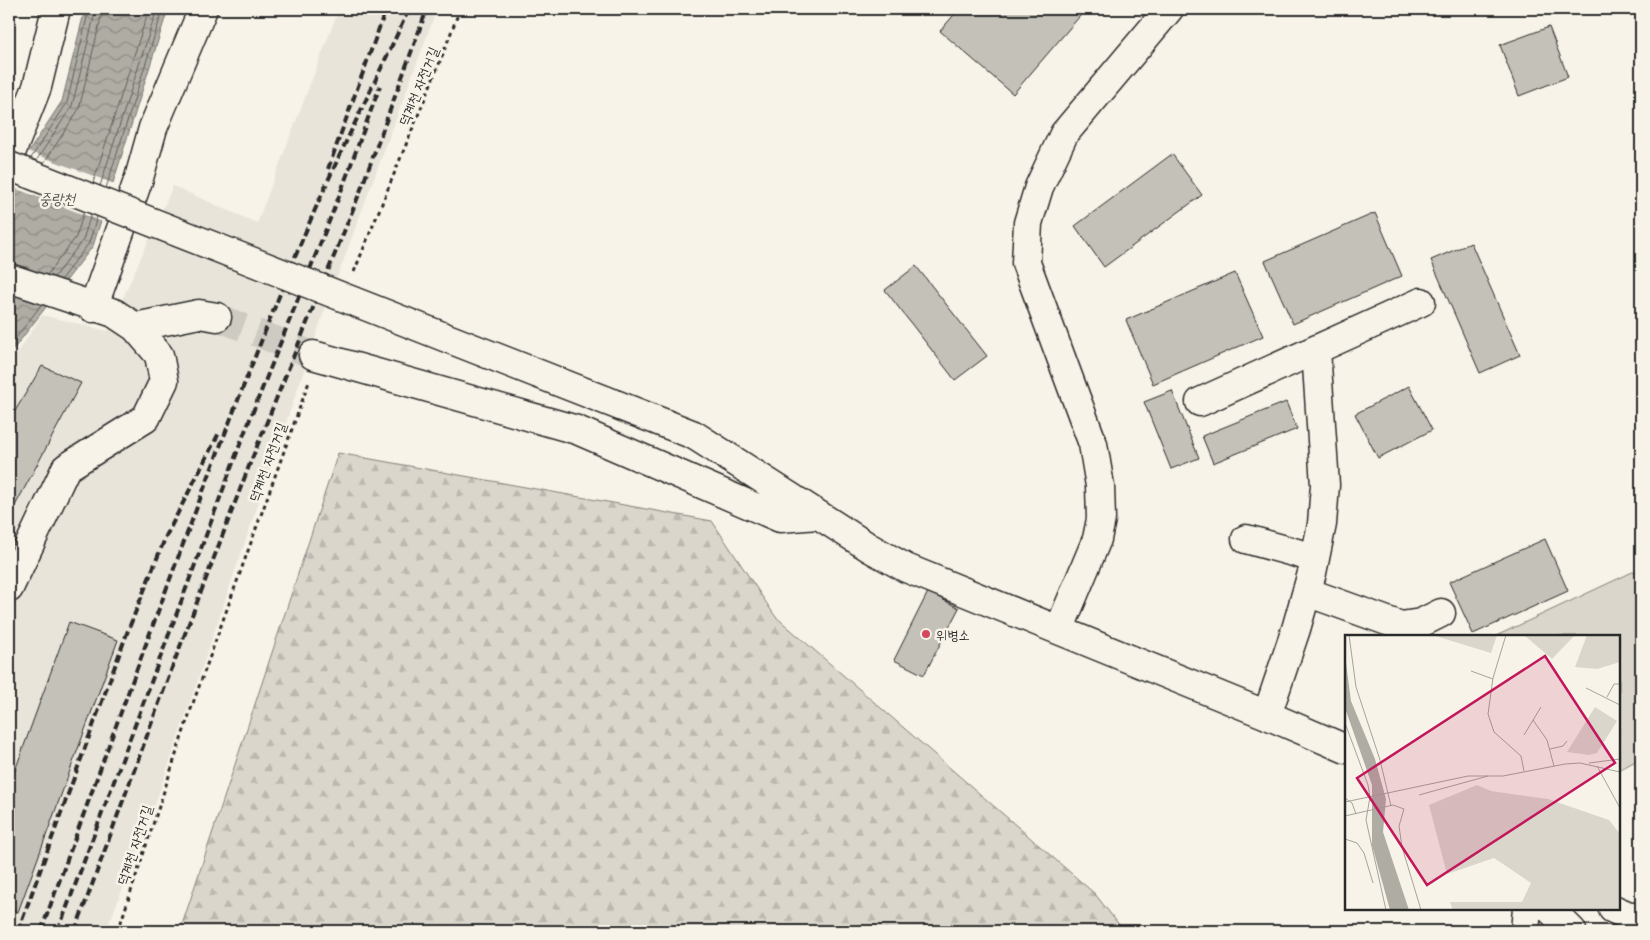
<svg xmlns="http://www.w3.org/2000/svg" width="1650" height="940" viewBox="0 0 1650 940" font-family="'Playpen Sans','Poor Story',sans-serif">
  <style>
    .built { fill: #e8e4da }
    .forest { fill: url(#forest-firs); stroke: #82807c }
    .pitch { fill: #dad6cc; stroke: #82807c }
    .water { fill: url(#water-waves); stroke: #7a7874 }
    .pier { fill: #f7f3e8 }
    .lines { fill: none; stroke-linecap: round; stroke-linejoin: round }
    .shore { stroke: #605f5b; stroke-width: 1 }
    .building { fill: #c4c1b9; stroke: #2b2b2b }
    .minor-tunnel { stroke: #cecbc2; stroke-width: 28; stroke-dasharray: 28 14; stroke-linecap: butt }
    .minor-casing { stroke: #2b2b2b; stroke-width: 31 }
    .path { stroke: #2b2b2b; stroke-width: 3; stroke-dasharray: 4 4; stroke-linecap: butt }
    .minor { stroke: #f7f3e8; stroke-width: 28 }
    .rail { stroke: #2b2b2b; stroke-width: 4; stroke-dasharray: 8 4; stroke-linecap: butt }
    .minor-bridge-casing { stroke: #2b2b2b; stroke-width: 31; stroke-linecap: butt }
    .minor-bridge { stroke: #f7f3e8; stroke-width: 28 }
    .poi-dot { fill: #d1495b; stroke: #f7f3e8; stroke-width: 2 }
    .labels { text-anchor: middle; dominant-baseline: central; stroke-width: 5; stroke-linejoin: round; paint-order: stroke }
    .street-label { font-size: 14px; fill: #2b2b2b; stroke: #f7f3e8 }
    .poi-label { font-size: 14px; fill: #2b2b2b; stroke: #f7f3e8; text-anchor: start }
    .water-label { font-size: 15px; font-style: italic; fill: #53524f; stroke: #f7f3e8 }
    .inset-road { fill: none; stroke: #a5a39c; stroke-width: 1 }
    .view { fill: #c2185b; fill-opacity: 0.15; stroke: #c2185b; stroke-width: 2.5 }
    .inset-edge { fill: none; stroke: #2b2b2b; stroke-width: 2.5 }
  </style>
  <defs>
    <pattern id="forest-firs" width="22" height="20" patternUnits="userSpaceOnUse" patternTransform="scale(1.25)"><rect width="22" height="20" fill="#dad6cc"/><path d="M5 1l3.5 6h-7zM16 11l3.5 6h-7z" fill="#bbb8af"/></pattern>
    <pattern id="water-waves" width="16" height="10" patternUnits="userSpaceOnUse" patternTransform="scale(1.25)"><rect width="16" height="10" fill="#afaca4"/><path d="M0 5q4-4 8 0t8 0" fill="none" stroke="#8f8c86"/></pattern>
  </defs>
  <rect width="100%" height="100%" fill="#f7f3e8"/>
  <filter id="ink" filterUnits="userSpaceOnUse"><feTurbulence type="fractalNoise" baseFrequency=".02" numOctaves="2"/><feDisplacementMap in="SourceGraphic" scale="10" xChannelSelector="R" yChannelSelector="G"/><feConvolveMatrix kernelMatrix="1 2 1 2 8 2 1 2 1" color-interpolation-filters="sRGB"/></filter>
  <g filter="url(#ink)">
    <path class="built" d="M339 9H437L323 315 149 822 106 931H9V366L42 315 108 331 173 186 257 223Z"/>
    <path class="forest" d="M338 453 712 521 775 616 1095 894 1124 931H180Z"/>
    <path class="pitch" d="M1641 568V758L1619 770V636H1496Z"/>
    <path class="water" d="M85 9H168L93 246 9 355V182L62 101Z"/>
    <path class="pier" d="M27 151 115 184 103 222 9 186V178Z"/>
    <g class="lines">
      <path class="shore" d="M31 158 67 103 89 9
        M36 161 72 106 96 9
        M44 163 79 109 103 9
        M93 183 149 9
        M100 186 157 9
        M106 188 163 9
        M47 275 76 237 84 212
        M54 277 83 240 91 214
        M61 279 89 243 97 217
        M9 347 41 305"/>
    </g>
    <path class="building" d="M959 9H1086L1013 94 940 31Z
      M1549 27 1568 77 1519 96 1500 45Z
      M1172 154 1202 195 1104 267 1075 226Z
      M1375 213 1402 276 1293 324 1265 261Z
      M1471 243 1520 355 1480 373 1431 260Z
      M916 266 987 356 955 380 885 290Z
      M1235 273 1263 336 1153 384 1126 320Z
      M42 366 81 383 9 517V421Z
      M1409 386 1432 430 1378 458 1355 414Z
      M1172 391 1199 458 1171 469 1144 402Z
      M1286 402 1297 429 1213 463 1202 436Z
      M1545 539 1568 591 1473 634 1449 582Z
      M928 592 959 608 924 675 894 660Z
      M69 622 118 640 18 912 9 909V787Z"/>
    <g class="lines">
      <path class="minor-tunnel" d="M217 317 313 355"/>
      <g class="minor-casing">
        <path id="minor" d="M9 158 37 87 56 9
          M9 278 114 313 135 327 159 355 164 381 146 418 66 468 9 588
          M93 308 139 178 153 128 203 9
          M135 327 199 314 217 317
          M313 355 577 430 780 518 818 515
          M1200 402 1421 302
          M694 435 870 548 906 568 1267 715 1346 749
          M1246 539 1315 558
          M1307 592 1401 626 1421 623 1441 613
          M1059 630 1097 539 1101 519 1100 486 1093 444 1026 263 1028 223 1039 187 1064 134 1169 9
          M1267 715 1296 629 1312 573 1322 524 1325 485 1316 350
          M1550 909 1572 931
          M1613 909 1641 921
          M1525 931 1527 909"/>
      </g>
      <path class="path" d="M354 272 441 59 460 9
        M118 931 192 706 309 382"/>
      <use href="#minor" class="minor"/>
      <path class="rail" d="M328 169 386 9
        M18 931 127 633 166 536 220 431
        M41 931C125 702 207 471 300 245 333 165 373 87 409 9
        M58 931 242 439 340 194 380 86
        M75 931 173 665 249 466 360 192 427 9"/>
      <g class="minor-bridge-casing">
        <path id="minor-bridge" d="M9 166 694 435"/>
      </g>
      <use href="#minor-bridge" class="minor-bridge"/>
    </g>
  </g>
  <circle class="poi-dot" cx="926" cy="634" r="5"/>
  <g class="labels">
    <g class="street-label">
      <text transform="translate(418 86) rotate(-68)">덕계천 자전거길</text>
      <text transform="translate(267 462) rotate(-70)">덕계천 자전거길</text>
      <text transform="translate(134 845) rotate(-72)">덕계천 자전거길</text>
    </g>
    <g class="poi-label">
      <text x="936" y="634">위병소</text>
    </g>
    <g class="water-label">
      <text x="57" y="197">중랑천</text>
    </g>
  </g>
  <g transform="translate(1345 635)">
    <rect width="275" height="275" fill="#f7f3e8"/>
    <path d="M87 0H152L146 18ZM242 0H275V27L252 34 230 32ZM132 150 146 156 203 164 264 185 275 199V275H108L105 267H177L186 248 149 223 102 239 84 170Z" fill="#dad6cc"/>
    <path d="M179 0H230L207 24ZM250 72 272 86 252 118 244 120 222 117Z" fill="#dad6cc"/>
    <path d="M0 20 6 66 30 124 41 164 38 197 64 275H45L27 210V150L0 73Z" fill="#afaca4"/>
    <path class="inset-road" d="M4 0 11 52 35 125 46 171M161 0 148 43 143 79 149 97 176 121 179 136M126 36 148 44M241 53 275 70M262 62 269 49H275M188 85 202 105 209 131M0 88 23 150 25 162 21 185 41 275M179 100 196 72M205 114 218 111 222 106M244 128 275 124M252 131 275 173M74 160 143 141M0 163 7 168 11 179M0 167 123 141H158L220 129 235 128 275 137M0 181 48 170 59 174 54 191 57 212 76 275M0 204 12 208 19 218 28 248"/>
    <path class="view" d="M200 21 270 128 82 250 12 143Z"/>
    <rect width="275" height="275" class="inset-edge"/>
  </g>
  <rect width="1650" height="940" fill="none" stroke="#f7f3e8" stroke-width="30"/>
  <rect x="15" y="15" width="1620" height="910" fill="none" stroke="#2b2b2b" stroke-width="2" filter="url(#ink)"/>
</svg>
